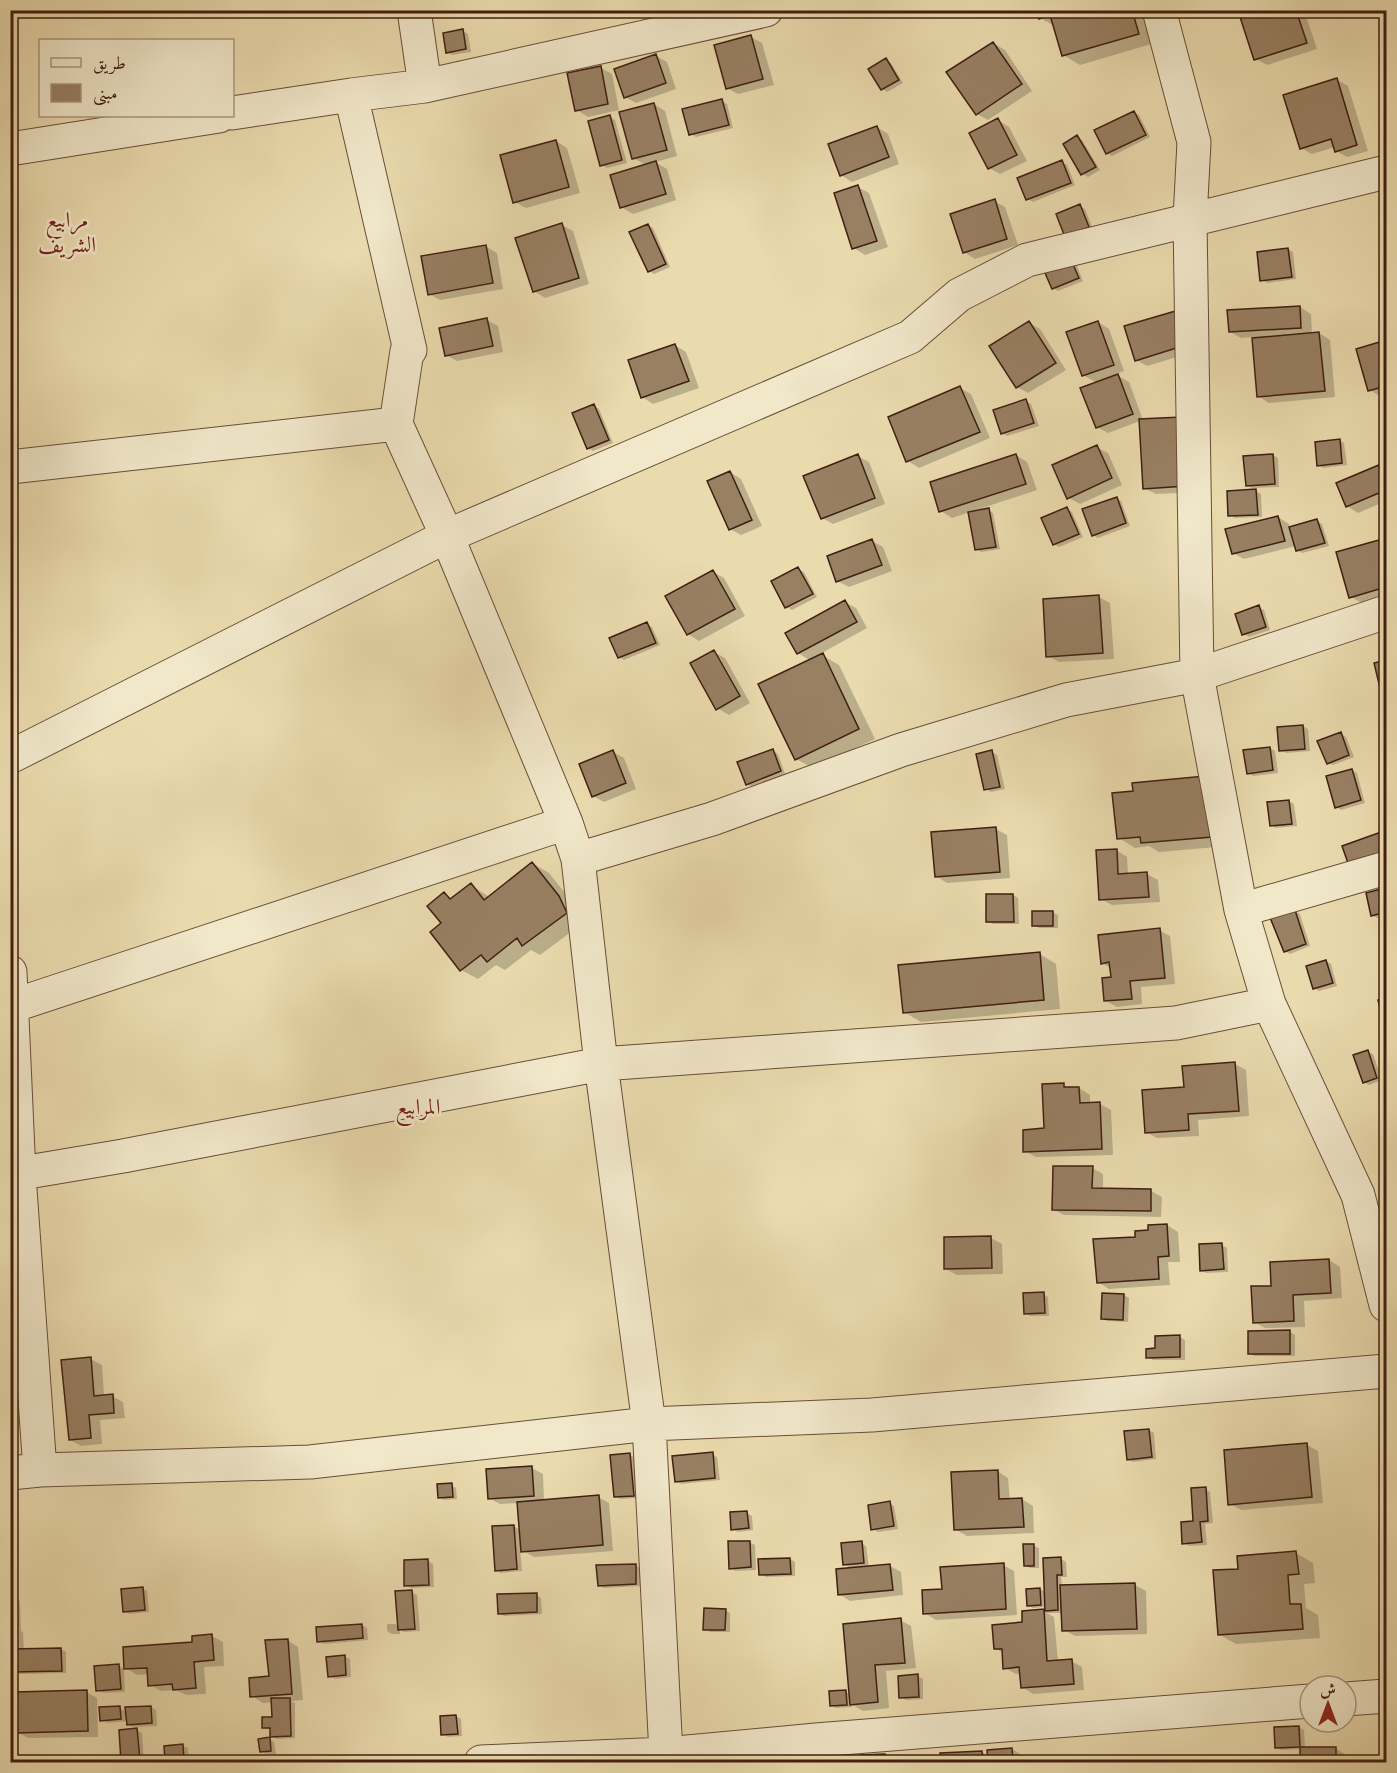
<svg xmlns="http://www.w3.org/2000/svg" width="1397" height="1773" viewBox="0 0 1397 1773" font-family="Vollkorn,Amiri,serif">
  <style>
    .shadow { fill: #0003 }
    .building { fill: #988063; stroke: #401e11; stroke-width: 1.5 }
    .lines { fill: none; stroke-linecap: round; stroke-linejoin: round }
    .street-casing { stroke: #6a4d38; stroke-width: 35 }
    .street { stroke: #f1e8ca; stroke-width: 33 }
    .labels { text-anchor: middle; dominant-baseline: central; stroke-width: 5; stroke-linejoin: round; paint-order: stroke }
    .neighbourhood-label { font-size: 22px; fill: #7a1f14; stroke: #f1e8ca }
  </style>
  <rect width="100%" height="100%" fill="#eadbae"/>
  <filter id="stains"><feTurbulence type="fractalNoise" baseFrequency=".00333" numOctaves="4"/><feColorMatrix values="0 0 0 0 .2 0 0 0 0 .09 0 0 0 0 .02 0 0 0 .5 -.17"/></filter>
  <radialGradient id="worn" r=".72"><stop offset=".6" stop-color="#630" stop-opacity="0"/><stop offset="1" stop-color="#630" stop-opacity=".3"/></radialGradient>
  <path class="shadow" d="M1038 10H1145L1155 43 1080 65 1063 55 1055 26 1040 18Z
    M1265 10H1304L1317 49 1267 65 1256 59Z
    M463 31 468 34 471 52 452 55 447 52Z
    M751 37 762 43 774 85 738 94 727 88Z
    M993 43 1005 50 1032 91 988 120 977 114Z
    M656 56 667 62 676 89 636 103 625 97Z
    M886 60 891 63 903 83 887 92 882 89Z
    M601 68 612 74 619 110 588 117 577 110Z
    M1337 80 1348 86 1368 151 1347 157 1336 151 1335 147 1312 154 1301 148Z
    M722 101 727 104 733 128 696 137 691 134Z
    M654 104 665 111 677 156 655 162 667 169 676 200 633 214 621 207 646 165 633 158Z
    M1134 112 1139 115 1150 137 1112 156 1107 153Z
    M610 117 615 120 627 163 607 168 602 165Z
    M998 120 1009 127 1027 161 1000 174 989 168Z
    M877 127 888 134 899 164 852 182 841 175Z
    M1077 137 1082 140 1100 170 1088 177 1083 174 1065 144Z
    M556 141 567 148 580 193 526 208 515 202Z
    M1062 162 1067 165 1075 185 1033 202 1028 199Z
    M858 187 869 193 888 247 865 255 854 248Z
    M994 201 1005 207 1018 245 975 259 964 252Z
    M1080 206 1085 209 1093 229 1072 238Z
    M562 225 573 231 589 284 545 298 534 291Z
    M648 225 653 228 670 267 654 274 649 271Z
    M485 246 497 253 503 289 440 300 429 294Z
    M1288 249 1293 252 1296 279 1267 283 1262 280Z
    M1072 263 1077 266 1083 281 1058 291 1053 288Z
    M1300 307 1311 314 1312 334 1319 333 1330 340 1335 397 1269 403 1258 396 1253 337 1241 338 1230 332Z
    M487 320 498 326 503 352 457 361 446 355Z
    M1098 322 1109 329 1124 371 1115 374 1129 382 1143 420 1197 492 1156 494 1144 488 1140 421 1108 433 1097 427V383L1083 375Z
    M1029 323 1040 329 1066 370 1028 393 1017 387Z
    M1126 327 1200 350 1147 366 1136 360Z
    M1386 342V395L1381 397 1370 390 1358 350Z
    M675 345 686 352 699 388 653 404 642 397Z
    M960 388 971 394 990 438 919 468 908 461Z
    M1026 401 1031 404 1039 426 1007 436 1002 433Z
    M594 406 599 409 613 443 593 451 588 448Z
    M1339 440 1344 443 1347 465 1323 468 1318 465Z
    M1096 447 1108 453 1122 485 1080 504 1069 498Z
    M1016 455 1027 462 1037 490 973 511V513L988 510 993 513 1000 549 981 552 976 549 970 512 952 518 941 511Z
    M1273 455 1278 458 1279 487 1252 488 1247 485Z
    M858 456 869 462 885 504 833 524 822 518Z
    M1386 464V501L1358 513 1347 506 1338 484Z
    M730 472 741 479 762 526 741 535 730 529Z
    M1256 491 1261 494 1262 517 1235 518 1230 515Z
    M1116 498 1121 501 1130 526 1098 538 1093 535Z
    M1067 509 1072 512 1083 537 1059 547 1054 544Z
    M1278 517 1289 524 1290 529 1317 521 1322 524 1329 546 1302 553 1297 550 1296 546 1244 559 1233 553Z
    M1386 539V596L1362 603 1351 597 1338 553Z
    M872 541 883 547 892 571 849 587 837 581Z
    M798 569 804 572 817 597 792 610 787 607Z
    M713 572 724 578 745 616 699 641 688 634Z
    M1099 597 1110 603 1114 659 1059 662 1048 656Z
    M845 602 856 608 867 628 820 654 839 665 875 739 813 768 796 759 811 661 798 653 788 634Z
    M1258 607 1264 610 1270 630 1249 637 1244 634Z
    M647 624 652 627 660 645 624 660 619 657Z
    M714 652 725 658 750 703 729 715 717 708Z
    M1386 662V693L1383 691 1376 664Z
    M1303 726 1308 729 1310 751 1286 753 1281 750Z
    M1341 734 1346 737 1354 757 1333 765 1328 763Z
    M1270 748 1275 751 1278 773 1253 776 1248 773Z
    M773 751 778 754 785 774 752 787 747 784Z
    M613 752 624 758 636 789 604 802 593 796Z
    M992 752 997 755 1005 789 991 792 986 789Z
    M1352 770 1357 773 1365 803 1341 810 1336 807Z
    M1135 792 1228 846 1159 852 1149 846 1135 848 1119 838Z
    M1289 801 1294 804 1297 826 1276 828 1271 825Z
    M996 829 1007 835 1010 878 947 883 936 876Z
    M1116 850 1127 857 1128 875 1147 874 1158 880 1160 902 1112 905 1101 899Z
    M532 863 549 873 576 907 583 923 540 955 531 950 505 970 496 965 478 979 461 970 443 923 444 894 452 899 471 885 489 897Z
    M1380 891 1386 894V915L1377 918 1372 915Z
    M1013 895 1018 898 1019 924H993L988 921Z
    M1295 911 1300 914 1310 946 1290 954 1285 951Z
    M1052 912 1058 915V928H1039L1034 925Z
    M1159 930 1170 936 1175 984 1141 987 1142 1004 1117 1007 1106 1001 1112 979 1111 968 1102 963Z
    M1040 954 1056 964 1060 1009 921 1022 904 1012Z
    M1326 961 1331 964 1337 986 1319 991 1314 988Z
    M1368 1052 1373 1054 1382 1080 1369 1085 1364 1082Z
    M1235 1064 1246 1070 1249 1116 1198 1120 1199 1136 1157 1138 1146 1132 1185 1089Z
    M1064 1085 1070 1089 1079 1088 1090 1095V1104H1100L1111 1110 1113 1155 1036 1157 1025 1151 1045 1130Z
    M1092 1168 1103 1174V1190L1151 1191 1162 1197 1161 1217 1064 1215 1053 1209Z
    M1167 1225 1178 1232 1180 1262H1168L1170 1285 1109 1289 1098 1282 1137 1238 1149 1231Z
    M991 1238 1002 1244 1003 1274 957 1275 946 1269Z
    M1222 1245 1227 1248 1228 1272 1206 1273 1201 1270Z
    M1329 1260 1340 1267 1342 1298 1304 1301 1305 1327 1265 1328 1254 1322 1273 1287Z
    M1043 1294 1048 1297 1049 1316H1030L1025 1313Z
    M1124 1295 1129 1298 1128 1322 1107 1321 1102 1318Z
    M1249 1332H1290L1295 1335V1356H1254L1249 1353Z
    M1180 1337 1185 1340V1360H1153L1148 1357 1156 1349Z
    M91 1359 102 1365 104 1396H112L123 1402 125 1418 100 1420 102 1444 81 1446 70 1440Z
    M1149 1430 1154 1433 1156 1459 1133 1462 1128 1459Z
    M1307 1445 1318 1451 1323 1503 1241 1510 1230 1504Z
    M712 1454 717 1457 720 1480 681 1484 676 1481Z
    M630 1455 635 1458 639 1498 620 1499 615 1496Z
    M532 1468 543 1474 544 1501 598 1497 609 1503 613 1551 534 1557 520 1549 522 1571 501 1573 496 1570 513 1526 521 1530 519 1503 500 1504 489 1498Z
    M997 1471 1008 1478 1010 1500 1022 1499 1033 1506 1034 1533 967 1536 955 1529Z
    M451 1485 456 1488 457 1499 444 1500 439 1497Z
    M1205 1489 1210 1492 1213 1523 1205 1524 1207 1545 1189 1546 1184 1543 1195 1523Z
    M889 1503 894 1506 898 1529 878 1532 873 1529Z
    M747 1513 752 1516 753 1530 738 1532 733 1529Z
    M749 1542 755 1545 756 1570 735 1571 730 1568Z
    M861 1543 866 1546 869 1568 890 1566 901 1572 903 1595 850 1601 839 1594 852 1569 844 1564Z
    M1034 1546 1039 1548V1568H1030L1025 1565Z
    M1296 1553 1313 1563 1315 1583 1304 1584 1306 1608 1318 1615 1320 1638 1236 1644 1220 1635 1240 1570Z
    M790 1559 795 1562V1576L766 1577 760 1574Z
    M1061 1559 1066 1562 1067 1577H1061L1062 1587 1135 1585 1146 1591 1147 1634 1075 1636 1064 1630 1063 1613H1047L1054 1617 1058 1662 1071 1661 1082 1667 1084 1690 1033 1694 1022 1687 1021 1674H1016L1005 1668 1003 1653 995 1648 1024 1623 1043 1611 1046 1612V1607L1033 1608 1028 1606 1040 1589 1045 1592Z
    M428 1561 433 1564 434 1587 411 1588 406 1585Z
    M635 1565 641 1568V1586L604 1588 599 1585Z
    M1003 1565 1014 1571 1017 1615 936 1620 925 1613Z
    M10 1573 12 1574 14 1598 20 1601 21 1631 23 1632 24 1650 61 1649 66 1652V1673L18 1674 13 1671V1649L10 1650Z
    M142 1588 147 1591 149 1612 129 1614 124 1611Z
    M412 1592 417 1595 420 1631 404 1632 400 1629V1634H392L387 1631V1624H395L399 1627Z
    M536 1595 541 1598 542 1614 504 1616 499 1613Z
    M725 1610 730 1613V1632H710L705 1629Z
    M900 1620 911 1626 916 1668 886 1671 889 1708 863 1711 851 1704 852 1707 836 1708 831 1705 846 1692 851 1695Z
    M362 1625 367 1628 368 1640 324 1644 319 1641Z
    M212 1636 223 1642 224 1666 204 1667 206 1694 186 1695 176 1690 161 1691 150 1685 149 1674 137 1675 126 1668Z
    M287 1640 298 1647 303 1700 291 1701 295 1703V1738L277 1739 272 1736V1730L264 1728 273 1718V1702L263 1703 252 1696 270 1677Z
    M344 1656 350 1659 351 1677 335 1679 329 1676Z
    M119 1666 124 1669 125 1692 103 1693 98 1690Z
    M917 1676 923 1679V1699L906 1700 901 1697Z
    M86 1692 97 1698 98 1737 28 1738 17 1732Z
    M151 1707 156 1710 157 1726 133 1727 128 1724V1721L107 1723 102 1720 119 1708 127 1712Z
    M456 1716 461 1719 462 1736 448 1737 443 1734Z
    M1299 1727 1304 1730 1305 1748H1335L1346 1755V1762H1302V1749L1281 1750 1276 1747Z
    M136 1730 142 1733 144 1762H125L123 1761Z
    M269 1739 274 1742 276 1754H266L261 1751Z
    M183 1746 188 1748 189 1762H167L166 1747Z
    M1012 1749 1023 1756V1762H943L942 1754 982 1752 989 1757Z
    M885 1756 890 1759V1762H863L862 1757Z
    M1171 1760 1176 1762H1149V1761Z"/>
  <path class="building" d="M1036 10H1132L1139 34 1062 56 1050 15 1039 19Z
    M1260 10H1296L1307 43 1254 60 1240 17Z
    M463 29 466 49 446 53 443 33Z
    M751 35 763 79 726 89 714 45Z
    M993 42 1022 84 976 115 946 72Z
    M656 54 666 83 624 98 614 69Z
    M886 58 899 80 881 90 868 69Z
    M601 66 608 104 575 111 567 73Z
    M1337 78 1357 145 1335 152 1331 139 1300 149 1283 95Z
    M722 99 729 125 689 135 682 109Z
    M654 103 667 150 632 159 619 112Z
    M1134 111 1146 135 1106 154 1094 130Z
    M610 115 622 160 600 166 588 121Z
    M998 118 1017 155 988 169 969 133Z
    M877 126 889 157 840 176 828 144Z
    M1077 135 1096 167 1081 175 1063 144Z
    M556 140 569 187 513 203 500 155Z
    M1062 160 1071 183 1026 200 1017 178Z
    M656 161 666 194 620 208 610 175Z
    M858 185 877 241 852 249 834 193Z
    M995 199 1007 239 963 253 950 214Z
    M1080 204 1089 227 1065 237 1056 214Z
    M562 223 579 278 533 292 515 238Z
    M648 224 666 264 648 272 629 232Z
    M486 245 493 283 428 295 421 256Z
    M1288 248 1292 277 1260 281 1257 252Z
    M1072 262 1079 278 1052 289 1045 273Z
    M1300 306 1301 328 1229 332 1227 310Z
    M1179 310 1189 344 1135 361 1124 326Z
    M487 318 493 346 445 356 439 328Z
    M1029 321 1056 363 1016 388 989 346Z
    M1098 321 1114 365 1082 376 1066 332Z
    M1319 332 1325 391 1257 397 1252 338Z
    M1386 340V386L1368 391 1356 349Z
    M675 344 689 381 641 398 628 360Z
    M1118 374 1133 414 1096 428 1080 388Z
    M960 386 980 432 906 462 888 417Z
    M1026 399 1034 423 1001 434 993 410Z
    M594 404 609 440 587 449 572 413Z
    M1182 417 1186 486 1143 489 1139 419Z
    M1340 439 1342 463 1317 466 1315 442Z
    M1097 445 1112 478 1067 499 1052 465Z
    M858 454 875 498 821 519 803 476Z
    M1016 454 1026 484 939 512 930 482Z
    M1273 454 1275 484 1246 486 1243 456Z
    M1386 462V490L1346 507 1336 483Z
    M730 471 752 520 729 530 707 481Z
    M1256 489 1258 515 1228 516 1227 491Z
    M1117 497 1126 523 1092 536 1082 509Z
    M1067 507 1079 534 1053 545 1041 518Z
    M989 508 996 547 975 550 968 512Z
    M1278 516 1285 541 1232 554 1225 529Z
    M1317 519 1325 543 1296 551 1289 527Z
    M1386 538V587L1349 598 1336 552Z
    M872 539 882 565 836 582 827 556Z
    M798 567 813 594 785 608 771 581Z
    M713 570 735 609 687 635 665 596Z
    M1099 595 1103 653 1046 657 1043 599Z
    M845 600 857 622 797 654 785 633Z
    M1259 605 1266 627 1242 635 1235 614Z
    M647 622 656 643 618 658 609 638Z
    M714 650 740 696 716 710 690 663Z
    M823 653 859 729 795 760 758 684Z
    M1386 660V690L1381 692 1374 663Z
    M1303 725 1305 749 1279 751 1277 727Z
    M1341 732 1349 755 1327 764 1317 741Z
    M1270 747 1273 770 1247 774 1243 750Z
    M773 749 781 771 746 785 737 762Z
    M613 750 626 783 592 797 579 764Z
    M992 750 1000 787 984 790 976 754Z
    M1352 769 1361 800 1335 808 1326 776Z
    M1205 776 1212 837 1141 843 1140 837 1117 839 1112 793 1133 791 1132 783Z
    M1289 800 1292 824 1270 826 1267 802Z
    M996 827 1000 872 935 877 931 832Z
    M1384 831 1386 837V852L1349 866 1342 846Z
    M1117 849 1118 874 1147 872 1149 897 1099 900 1096 850Z
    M532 862 559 896 567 913 522 946 517 938 487 962 481 955 460 971 430 932 441 923 427 906 444 892 450 899 471 883 484 900Z
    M1381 889 1386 912 1371 916 1366 893Z
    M986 894H1013L1014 922H986Z
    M1295 910 1306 944 1284 952 1269 915Z
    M1032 911H1053V926H1032Z
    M1160 928 1165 978 1130 981 1132 999 1104 1001 1102 978 1111 977 1109 962 1101 964 1098 935Z
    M1040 952 1044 1000 903 1013 898 965Z
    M1326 960 1333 983 1313 989 1306 966Z
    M1386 998V1028H1385L1378 1000Z
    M1368 1050 1377 1078 1363 1083 1353 1055Z
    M1235 1062 1239 1111 1188 1114 1189 1130 1145 1133 1142 1090 1184 1087 1182 1066Z
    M1064 1083V1087H1079L1080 1103 1100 1102 1102 1149 1023 1152V1130L1044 1128 1042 1084Z
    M1053 1166H1093L1092 1188 1151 1189V1211L1052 1210Z
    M1167 1224 1169 1256 1158 1257 1159 1279 1097 1283 1093 1239 1135 1237V1231L1148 1230V1225Z
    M991 1236 992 1268 944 1269V1237Z
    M1222 1243 1224 1269 1200 1271 1199 1244Z
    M1329 1259 1331 1293 1293 1295 1294 1321 1253 1323 1251 1286H1271L1270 1262Z
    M1044 1292 1045 1313 1024 1314 1023 1293Z
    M1102 1293 1124 1294 1123 1320 1101 1319Z
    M1290 1330V1354H1248V1331Z
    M1180 1335V1357L1146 1358V1349L1155 1348V1336Z
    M91 1357 94 1396 113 1394 114 1413 89 1415 91 1438 69 1440 61 1360Z
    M1149 1429 1152 1457 1127 1460 1124 1431Z
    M1307 1443 1312 1497 1228 1505 1224 1450Z
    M713 1452 715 1478 675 1482 672 1456Z
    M630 1453 634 1496 614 1497 610 1455Z
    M532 1466 534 1496 488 1499 486 1469Z
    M998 1470 999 1499 1022 1498 1024 1527 954 1530 951 1472Z
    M452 1483 453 1497 438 1498 437 1484Z
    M1206 1487 1208 1521 1200 1522 1202 1542 1182 1544 1181 1522 1193 1521 1191 1488Z
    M599 1495 603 1545 521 1552 517 1502Z
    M890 1501 894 1526 871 1530 868 1505Z
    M747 1511 749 1528 731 1530 730 1512Z
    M514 1525 517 1569 495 1571 492 1526Z
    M728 1541H750L751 1567 729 1569Z
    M862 1541 864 1563 843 1565 841 1543Z
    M1023 1544H1034V1566H1024Z
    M1296 1551 1299 1574 1288 1575 1290 1604H1301L1303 1629 1218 1635 1213 1570 1238 1569 1237 1556Z
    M1061 1557 1062 1575H1057L1058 1610 1045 1611 1043 1558Z
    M790 1558 791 1574 759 1575 758 1559Z
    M428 1559 429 1585 404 1586V1560Z
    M1004 1563 1006 1609 923 1614 922 1590 942 1589 940 1567Z
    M636 1564V1584L598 1586 596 1565Z
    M890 1564 893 1590 838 1595 836 1569Z
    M1135 1583 1137 1629 1062 1631 1060 1585Z
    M143 1587 145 1610 123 1612 121 1589Z
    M1040 1588 1041 1605 1027 1606 1026 1589Z
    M412 1590 415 1629 398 1630 395 1591Z
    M537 1593V1612L498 1614 497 1594Z
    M704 1608 726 1609 725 1630H703Z
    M1044 1609 1047 1661 1072 1659 1074 1684 1021 1688 1019 1667 1003 1669 1002 1649H994L992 1625 1022 1622V1611Z
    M901 1618 905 1663 875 1665 878 1702 850 1705 843 1624Z
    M362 1624 363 1638 317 1642 316 1627Z
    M212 1634 214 1660 194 1662 196 1688 173 1690 172 1684 148 1686 147 1668 124 1669 123 1647 192 1642V1636Z
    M288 1639 292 1694 250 1697 249 1678 269 1676 265 1640Z
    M61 1648 62 1671 12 1672 11 1649Z
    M345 1655 346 1675 328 1677 326 1657Z
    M119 1664 121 1689 96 1691 94 1666Z
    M918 1674 919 1697 899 1698 898 1676Z
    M87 1690 88 1731 15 1733V1692Z
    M846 1690 847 1705 830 1706 829 1691Z
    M271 1698H290L291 1736 270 1737V1728H262V1717H272Z
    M120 1706 121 1719 100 1721 99 1707Z
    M151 1706 152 1723 127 1725 125 1707Z
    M456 1715 458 1734 441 1735 440 1716Z
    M1299 1726 1300 1747 1275 1748 1274 1727Z
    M137 1728 140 1760 121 1762 119 1730Z
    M270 1737 271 1751 260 1752 258 1739Z
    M183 1744 184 1762H165L164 1746Z
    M1300 1747H1336V1762H1300Z
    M1012 1748 1013 1762H988L987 1750Z
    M982 1751 983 1762H941L940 1753Z
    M885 1754 886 1762H861V1755Z"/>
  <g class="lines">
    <g class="street-casing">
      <path id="street" d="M414 10 425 86
        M1159 10 1194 142 1190 219 1197 675 1241 910 1269 1004 1358 1195 1386 1305
        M351 95 410 350 407 351 396 424 447 536 566 823 578 859 601 1064 649 1424 666 1754
        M232 113 351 95 425 86 766 10
        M10 149 219 116
        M10 467 396 424
        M10 757 447 536 910 337 959 295 1027 260 1386 172
        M578 859 712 819 901 750 1066 700 1197 675 1386 612
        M1241 910 1386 868
        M10 972 19 1175 40 1470
        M12 1006 566 823
        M10 1175 123 1156 601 1064 1176 1023 1269 1004
        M10 1473 40 1470 310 1462 649 1424 872 1415 1386 1371
        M1346 1699 1386 1696
        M481 1762 666 1754 816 1740 1310 1701"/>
    </g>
    <use href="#street" class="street"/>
  </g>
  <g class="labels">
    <g class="neighbourhood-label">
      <text x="67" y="221">مرابيع<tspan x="67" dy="25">الشريف</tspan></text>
      <text x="418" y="1108">المرابيع</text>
    </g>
  </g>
  <rect width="1397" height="1773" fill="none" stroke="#eadbae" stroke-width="36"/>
  <rect x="12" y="12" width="1373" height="1749" fill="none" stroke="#401e11" stroke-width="3"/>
  <rect x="18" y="18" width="1361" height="1737" fill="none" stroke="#401e11" stroke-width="1.5"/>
  <rect x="39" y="39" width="195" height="78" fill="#f1e8ca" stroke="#aa9780" stroke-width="1.5"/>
  <rect x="51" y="58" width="30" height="9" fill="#f1e8ca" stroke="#aa9780" stroke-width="1.5"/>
  <text x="93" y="69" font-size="18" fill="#401e11">طريق</text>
  <rect x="51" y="84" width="30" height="18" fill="#988063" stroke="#aa9780" stroke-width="1.5"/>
  <text x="93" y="99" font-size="18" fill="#401e11">مبنى</text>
  <g transform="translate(1328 1704)"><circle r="28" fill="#f1e8ca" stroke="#aa9780" stroke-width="1.5"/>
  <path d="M0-4.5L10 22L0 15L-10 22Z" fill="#8f2418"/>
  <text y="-9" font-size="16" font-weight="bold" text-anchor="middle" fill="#401e11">ش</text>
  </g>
  <rect width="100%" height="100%" filter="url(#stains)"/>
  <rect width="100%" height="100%" fill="url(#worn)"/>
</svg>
